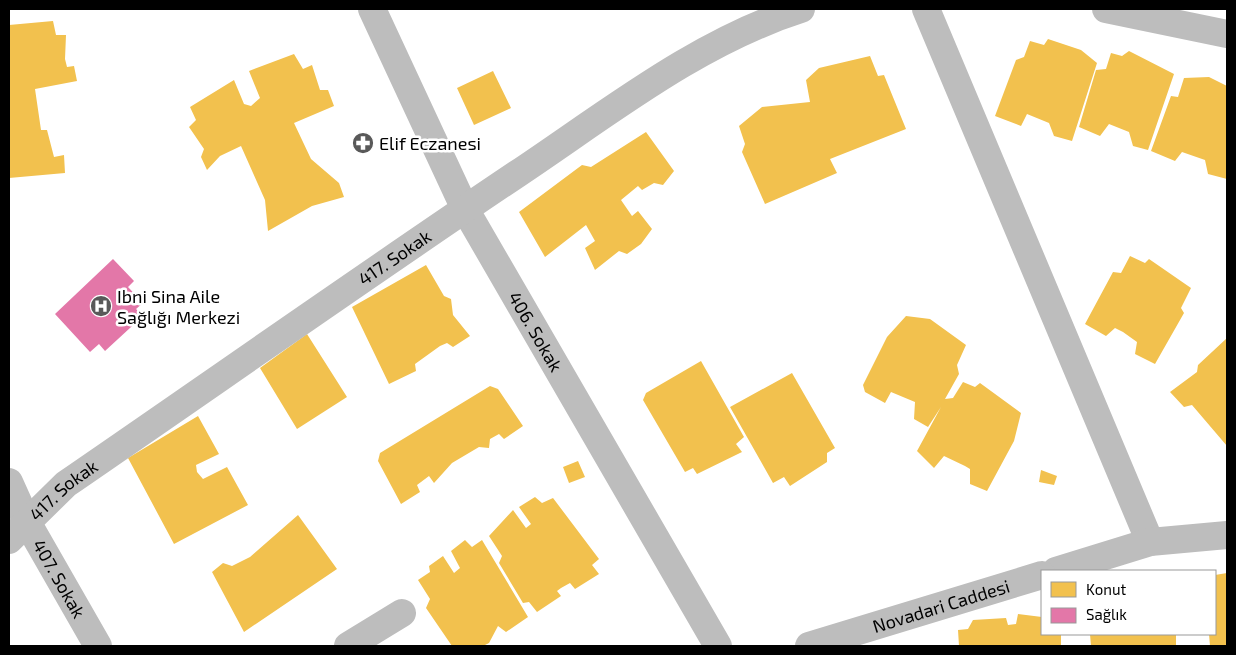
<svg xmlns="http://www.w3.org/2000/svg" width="1236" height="655" viewBox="0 0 1236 655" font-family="'Exo 2',sans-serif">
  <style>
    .homes { fill: #f2c14e }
    .health { fill: #e377a8 }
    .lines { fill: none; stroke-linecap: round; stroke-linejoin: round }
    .street { stroke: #bdbdbd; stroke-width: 28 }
    .labels { text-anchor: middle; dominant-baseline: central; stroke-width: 5; stroke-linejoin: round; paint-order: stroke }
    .poi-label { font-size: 18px; fill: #000; stroke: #fff; text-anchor: start }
    .street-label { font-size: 18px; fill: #000; stroke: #fff }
  </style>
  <rect width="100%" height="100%" fill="#fff"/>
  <path class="homes" d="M53 21 56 35H66L65 59 67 67 74 66 77 81 35 89 41 130H47L54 157 64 155 65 173 9 178V25Z
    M1048 39 1081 50 1097 63 1072 141 1054 136 1049 123 1027 114 1021 126 995 116 1016 60 1024 57 1030 41 1044 45Z
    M1129 51 1174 74 1148 150 1133 146 1129 132 1109 124 1100 136 1079 127 1096 70 1106 69 1111 53 1122 56Z
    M294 54 303 69 312 65 320 90H328L334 106 294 123 311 159 339 183 344 197 312 206 268 231 265 200 241 146 220 156 207 170 201 157 204 149 189 127 196 120 190 107 234 80 244 104 251 106 260 98 249 71Z
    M870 56 878 76 884 75 906 129 830 159 837 173 765 204 742 152 745 144 739 126 762 107 810 102 806 80 819 68Z
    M493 71 511 108 474 125 457 88Z
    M1209 77 1227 86V179L1208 174 1205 160 1182 152 1175 161 1151 151 1171 96 1178 97 1184 78Z
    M646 132 674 171 663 185 654 183 642 190 638 186 621 200 632 216 638 211 652 229 641 244 627 254 619 251 595 270 585 248 595 241 586 225 545 257 519 212 582 165 591 167Z
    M1130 256 1145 263 1149 259 1191 288 1181 308 1184 313 1155 364 1135 354 1137 342 1123 332 1115 328 1106 336 1085 324 1113 272 1121 273Z
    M426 265 444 296 451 299 453 315 470 336 453 347 447 343 440 346 415 364 416 371 389 384 352 307Z
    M906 316 930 319 966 345 957 365 959 374 945 399 953 398 963 382 975 387 980 383 1021 413 1014 441 987 491 970 484V469L965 466 944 456 934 468 917 451 941 407 928 427 914 419 915 402 891 392 885 403 865 392 863 385 887 337Z
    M307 334 347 397 297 429 260 368Z
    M1227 338V446L1192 405 1184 407 1170 392 1197 372 1198 365Z
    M701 361 744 437 736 444 742 452 697 474 693 468 685 472 643 400 646 393Z
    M792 373 835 448 827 453V462L790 486 784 477 773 483 730 407Z
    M490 386 498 389 523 426 504 439 499 434 490 439 489 448 479 447 452 463 434 483 429 476 417 485 420 492 401 504 378 461 380 453Z
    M198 416 219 454 196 465 197 472 203 479 227 467 248 505 174 544 128 458Z
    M578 461 585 477 569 483 563 467Z
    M1041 470 1057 476 1054 485 1039 482Z
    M535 497 542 503 553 498 599 559 592 565 599 574 575 589 570 583 561 588 557 591 561 596 537 612 529 602 523 603 499 563 502 556 489 536 513 510 526 528 531 524 519 507Z
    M298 515 337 569 244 632 212 572 223 563 232 566 250 557Z
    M465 540 472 547 482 540 528 617 506 632 498 626 489 643 483 646H452L426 608 430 599 418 580 430 572 429 566 443 556 454 573 460 568 451 551Z
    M1227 573V646H1210L1209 634H1215V575Z
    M1018 614 1042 617V634H1061V646H959L958 630 968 629 973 620 1006 618 1008 625 1016 624Z
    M1090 634H1176V646H1091Z"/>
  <path class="health" d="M113 259 134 281 128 287 143 303 136 309 143 316 105 351 99 344 90 352 55 314Z"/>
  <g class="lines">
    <g class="street">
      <path id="s1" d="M372 9 465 209 718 646"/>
      <path d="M926 9 1150 542"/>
      <path d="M1106 9 1227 34"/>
      <path id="s2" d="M9 482 27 522 98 646"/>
      <path id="s3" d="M9 540 66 484C216 381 365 276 517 174 607 114 697 42 801 9"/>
      <path d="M1056 571 1150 542 1227 535"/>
      <path d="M348 646 402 613"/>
      <path id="s4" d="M809 646 1042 575"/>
    </g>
  </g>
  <defs>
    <g id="pharmacy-disc" transform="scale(1.125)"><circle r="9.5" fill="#595959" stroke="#fff"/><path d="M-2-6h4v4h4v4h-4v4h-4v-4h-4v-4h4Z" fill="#fff"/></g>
    <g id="hospital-disc" transform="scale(1.125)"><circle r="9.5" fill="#595959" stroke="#fff"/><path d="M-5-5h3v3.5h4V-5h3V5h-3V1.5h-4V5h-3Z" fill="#fff"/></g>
  </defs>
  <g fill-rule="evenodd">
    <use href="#pharmacy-disc" x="363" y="143"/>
    <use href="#hospital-disc" x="101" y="306"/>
  </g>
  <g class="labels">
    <g class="poi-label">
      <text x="379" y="143">Elif Eczanesi</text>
      <text x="117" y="296">Ibni Sina Aile<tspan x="117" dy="21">Sağlığı Merkezi</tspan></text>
    </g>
    <g class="street-label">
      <text stroke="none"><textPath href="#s3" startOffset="479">417. Sokak</textPath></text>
      <text stroke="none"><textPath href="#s1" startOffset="362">406. Sokak</textPath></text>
      <text stroke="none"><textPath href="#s3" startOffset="74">417. Sokak</textPath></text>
      <text stroke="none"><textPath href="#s2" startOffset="109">407. Sokak</textPath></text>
      <text stroke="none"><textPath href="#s4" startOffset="138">Novadari Caddesi</textPath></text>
    </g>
  </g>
  <rect width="1236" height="655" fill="none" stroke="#000000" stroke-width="20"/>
  <rect x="1041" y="570" width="175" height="65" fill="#ffffff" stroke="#999999"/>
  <rect x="1051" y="582" width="25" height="15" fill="#f2c14e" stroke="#999999"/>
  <text x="1086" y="595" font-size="15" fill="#000000">Konut</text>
  <rect x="1051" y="608" width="25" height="15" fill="#e377a8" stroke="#999999"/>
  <text x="1086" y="620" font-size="15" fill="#000000">Sağlık</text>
</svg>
